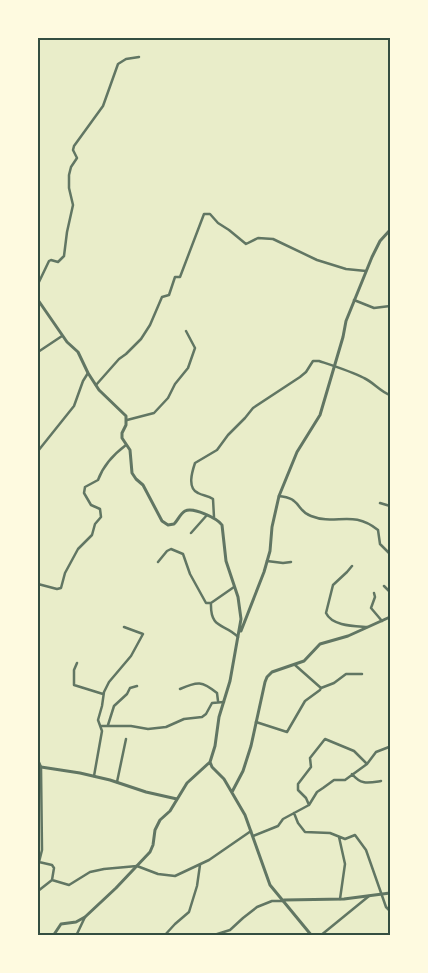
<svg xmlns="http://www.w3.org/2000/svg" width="428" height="973" viewBox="0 0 428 973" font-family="'PT Sans',sans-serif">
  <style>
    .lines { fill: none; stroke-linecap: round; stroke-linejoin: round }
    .minor { stroke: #617663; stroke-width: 2.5 }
    .tertiary { stroke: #617663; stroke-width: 3 }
    .neatline { fill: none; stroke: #344e41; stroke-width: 2 }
  </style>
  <rect width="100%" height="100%" fill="#e9edc9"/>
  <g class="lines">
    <path class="minor" d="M38 284 49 261 51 260 58 262 64 256 67 232 73 205 69 188V175L71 167 77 158 73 150 74 146 103 106 118 64 126 59 139 57
      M354 300 374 308 390 306
      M38 352 62 336
      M96 385 119 359 126 354 141 339 150 325 162 297 169 295 175 277H180L204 214H210L218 223 229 230 246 244 258 238 273 239 317 260 346 269 366 271
      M127 420 154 413 168 398 175 384 188 368 195 348 186 331
      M38 451 74 406 83 381 88 373
      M279 496C284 497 290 497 294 501 301 506 300 512 311 516 336 526 352 509 378 530L380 544 390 554
      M380 503 390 506
      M214 517 213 499C208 495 203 496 198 493 187 488 192 472 195 463L217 450 228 435 245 418 253 408 300 377 306 372 313 361H319C334 366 350 371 364 378 373 382 381 392 390 395
      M191 533 207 515
      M267 561 283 563 291 562
      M158 562 167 551 171 549 183 554 190 574 206 603H211L234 587
      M352 566 347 572 333 585 326 613C332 626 354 626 367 627
      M38 584 57 589 61 588 65 573 78 549 92 535 95 524 101 517 100 509 91 505 84 493 85 487 98 480C103 466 114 454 126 445
      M384 586 390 592
      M374 593 375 597 371 608 382 621
      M211 603C210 630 225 623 238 637
      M77 663 74 670V685L103 694
      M321 688 334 683 346 674H362
      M180 689C198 681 202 681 217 693L218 701
      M256 722 287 732 305 701 320 690 321 688 295 665
      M108 725 114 706 127 694 130 688 137 686
      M101 726H131L148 729 166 727 184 719 202 717 206 714 212 703 224 702
      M38 760 41 767 42 850 39 862 38 863
      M367 764 376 752 389 747
      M352 774C361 785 368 783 381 781
      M94 776 102 731 98 720 102 706 104 692 109 682 131 656 143 634 124 627
      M117 782 126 739
      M294 813 298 823 305 832 330 833 345 839 355 835 366 850 386 907 390 911
      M253 836 278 826 283 819 309 805 317 792 323 788 334 780H345L367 764 354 751 325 739 310 758 311 767 298 784V790L306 798 309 805
      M339 837 345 864 340 899
      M39 862 52 865 54 868 52 880 69 885 90 872 104 869 137 866 158 874 175 876 209 860 251 831
      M38 891 52 880
      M76 936 85 917
      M164 936 175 924 189 912 197 886 200 865
      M211 936 230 930 243 918 257 907 272 901H283
      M320 936 369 896"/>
    <path class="tertiary" d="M38 300 67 342 78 352 88 373 99 390 126 416V425L122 433V438L130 450 132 473 136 479 143 485 162 521 168 525 174 524C178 520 180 514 185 511 193 507 217 518 222 525L226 561 238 597 241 619 230 681 219 717 215 746 210 762 212 767 224 779 245 815 270 885 312 936
      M241 631 264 572 270 551 272 527 279 496 297 452 320 415 343 337 346 321 372 257 380 241 390 230
      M41 767 80 773 110 780 146 792 177 799
      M232 792 243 771 251 746 265 682 267 677 272 672 304 661 320 644 348 636 390 617
      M284 900 344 899 390 893
      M53 936 61 924 76 922 85 917 116 888 150 852 153 845 155 830 160 820 170 811 187 783 210 762"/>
  </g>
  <rect width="428" height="973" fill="none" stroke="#fefae0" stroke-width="78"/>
  <rect x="39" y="39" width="350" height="895" class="neatline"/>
</svg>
